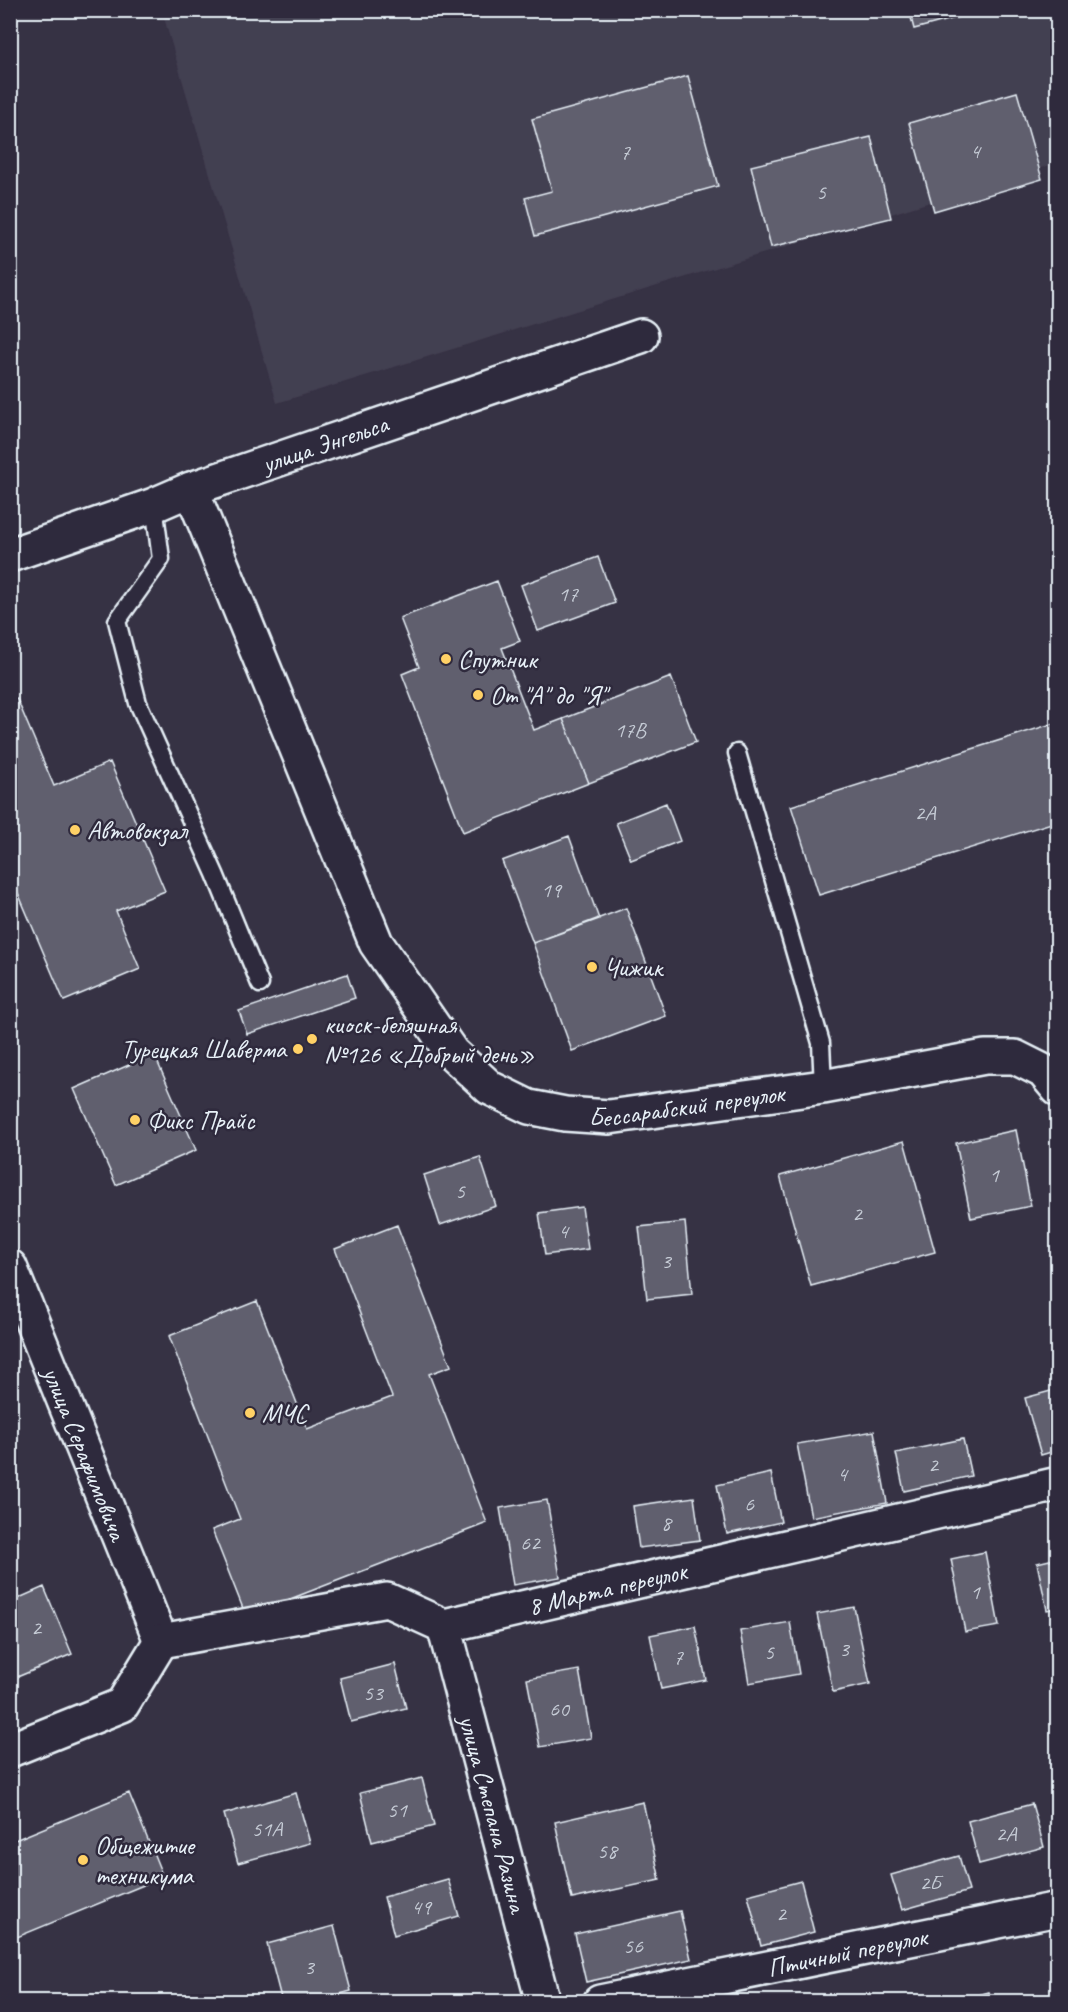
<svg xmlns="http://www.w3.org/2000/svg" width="1068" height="2012" viewBox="0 0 1068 2012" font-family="Caveat,sans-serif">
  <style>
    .built { fill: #433f51 }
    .building { fill: #605e6e; stroke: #e8f1f8; stroke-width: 1.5 }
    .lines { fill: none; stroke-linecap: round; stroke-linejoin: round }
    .service-casing { stroke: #e8f1f8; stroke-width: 21 }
    .minor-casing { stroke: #e8f1f8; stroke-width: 38 }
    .service { stroke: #2f2a3d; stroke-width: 16 }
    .minor { stroke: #2f2a3d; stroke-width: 33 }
    .poi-dot { fill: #ffd166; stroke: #2f2a3d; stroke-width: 2 }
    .labels { text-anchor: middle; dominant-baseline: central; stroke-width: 5; stroke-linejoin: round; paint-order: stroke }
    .number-label { font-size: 22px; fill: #c6ccd6 }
    .street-label { font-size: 26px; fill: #e8f1f8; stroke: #2f2a3d }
    .poi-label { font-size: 26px; fill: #e8f1f8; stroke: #2f2a3d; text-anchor: start }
  </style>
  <rect width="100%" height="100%" fill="#363244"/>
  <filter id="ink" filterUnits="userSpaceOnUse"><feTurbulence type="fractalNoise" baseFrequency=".0167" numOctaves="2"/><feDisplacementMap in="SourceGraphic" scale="12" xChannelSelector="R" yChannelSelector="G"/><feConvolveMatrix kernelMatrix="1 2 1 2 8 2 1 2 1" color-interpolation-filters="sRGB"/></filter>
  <g filter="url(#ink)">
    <path class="built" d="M162 11H1057V163L277 403Z"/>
    <path class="building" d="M909 10H986L914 29Z
      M688 76 718 186 535 236 525 198 552 191 532 119Z
      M1017 92 1042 179 934 211 909 123Z
      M871 137 891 218 771 247 751 166Z
      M598 557 615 603 538 631 521 585Z
      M497 581 520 641 502 648 534 730 563 719 589 783 463 832 402 674 419 667 400 618Z
      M671 677 696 742 589 783 563 719Z
      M17 699 54 786 110 762 165 891 116 911 140 969 64 1001 10 874V701Z
      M1058 722V821L819 895 791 806Z
      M666 803 680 841 631 860 616 823Z
      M569 836 599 919 533 943 502 861Z
      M626 908 666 1016 572 1051 533 943Z
      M347 974 355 998 247 1034 239 1011Z
      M154 1054 196 1150 116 1185 74 1089Z
      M1016 1130 1031 1206 971 1218 956 1143Z
      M904 1141 935 1252 811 1286 780 1176Z
      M480 1157 496 1206 440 1225 424 1175Z
      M582 1207 588 1249 545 1255 539 1213Z
      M685 1222 692 1294 647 1299 639 1227Z
      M397 1225 451 1366 429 1374 487 1523 246 1616 212 1530 240 1519 169 1336 257 1301 307 1429 392 1397 335 1249Z
      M1058 1389V1450L1041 1455 1025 1398Z
      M874 1431 887 1503 811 1517 797 1444Z
      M963 1439 971 1476 904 1491 896 1453Z
      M771 1473 781 1522 727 1534 717 1485Z
      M694 1497 700 1540 639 1548 633 1506Z
      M547 1500 560 1577 513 1585 500 1508Z
      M985 1552 999 1626 965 1632 951 1559Z
      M1058 1558V1608L1047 1610 1037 1563Z
      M44 1587 72 1654 10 1680V1602Z
      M854 1607 870 1684 833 1692 817 1614Z
      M790 1622 799 1674 749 1683 740 1631Z
      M695 1626 706 1680 661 1689 650 1635Z
      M395 1664 406 1708 351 1722 340 1678Z
      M579 1670 591 1738 540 1747 527 1679Z
      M422 1778 434 1826 372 1842 360 1793Z
      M129 1793 163 1877 10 1940V1842Z
      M296 1793 310 1843 238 1863 224 1814Z
      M643 1802 660 1880 572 1899 555 1822Z
      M1032 1804 1044 1847 979 1864 968 1821Z
      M959 1856 969 1891 902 1910 891 1875Z
      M448 1879 459 1916 394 1935 384 1897Z
      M801 1881 814 1932 761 1946 748 1895Z
      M680 1911 691 1959 586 1982 575 1934Z
      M334 1926 351 1991 312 2002H282L267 1944Z
      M989 1992 992 2002H954Z"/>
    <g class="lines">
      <g class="service-casing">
        <path id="service" d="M154 505 161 559 117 621 138 703 215 874 260 984
          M737 753 821 1043 823 1087"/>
      </g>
      <g class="minor-casing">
        <g id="minor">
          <path id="s1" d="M191 489 376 943 452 1053 490 1088 529 1107 565 1114 609 1117 823 1087 985 1057H1015L1043 1071 1058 1089"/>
          <path id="s2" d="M10 555 154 505 191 489 641 336"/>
          <path id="s3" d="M10 1267 161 1641"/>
          <path id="s4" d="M444 1626 543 2002"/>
          <path id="s5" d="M161 1641 387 1600 444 1626 1058 1484"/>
          <path d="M10 1750 122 1705 161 1641"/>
          <path id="s6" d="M600 2002 1058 1909"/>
        </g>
      </g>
      <use href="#service" class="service"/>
      <use href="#minor" class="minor"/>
    </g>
  </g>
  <g class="poi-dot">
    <circle cx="446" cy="659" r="6"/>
    <circle cx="478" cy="695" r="6"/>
    <circle cx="75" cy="830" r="6"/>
    <circle cx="592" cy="967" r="6"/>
    <circle cx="312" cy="1039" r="6"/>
    <circle cx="298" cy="1049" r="6"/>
    <circle cx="135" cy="1120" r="6"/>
    <circle cx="250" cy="1413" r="6"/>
    <circle cx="83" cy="1860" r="6"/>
  </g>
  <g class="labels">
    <g class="number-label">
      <text x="975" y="151">4</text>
      <text x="625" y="152">7</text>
      <text x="821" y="192">5</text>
      <text x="568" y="594">17</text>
      <text x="630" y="730">17В</text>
      <text x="925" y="813">2А</text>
      <text x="551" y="890">19</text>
      <text x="994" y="1175">1</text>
      <text x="460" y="1191">5</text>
      <text x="857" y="1214">2</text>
      <text x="563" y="1231">4</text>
      <text x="666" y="1261">3</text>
      <text x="933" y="1465">2</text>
      <text x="842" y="1474">4</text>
      <text x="749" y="1504">6</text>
      <text x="666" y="1523">8</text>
      <text x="530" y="1543">62</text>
      <text x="975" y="1592">1</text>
      <text x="36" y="1628">2</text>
      <text x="844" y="1649">3</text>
      <text x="769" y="1652">5</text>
      <text x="678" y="1657">7</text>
      <text x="373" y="1693">53</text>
      <text x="559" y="1709">60</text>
      <text x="397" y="1810">51</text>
      <text x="267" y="1829">51А</text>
      <text x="1006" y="1834">2А</text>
      <text x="607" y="1851">58</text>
      <text x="930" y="1883">2Б</text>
      <text x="421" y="1907">49</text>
      <text x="781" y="1914">2</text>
      <text x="633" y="1946">56</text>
      <text x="309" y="1967">3</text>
    </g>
    <g class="street-label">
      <text stroke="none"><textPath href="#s2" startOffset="334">улица Энгельса</textPath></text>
      <text stroke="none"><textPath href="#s1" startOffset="878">Бессарабский переулок</textPath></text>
      <text stroke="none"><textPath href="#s3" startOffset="201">улица Серафимовича</textPath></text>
      <text stroke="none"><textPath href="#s5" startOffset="460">8 Марта переулок</textPath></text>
      <text stroke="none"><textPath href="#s4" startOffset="194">улица Степана Разина</textPath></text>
      <text stroke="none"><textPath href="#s6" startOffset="252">Птичный переулок</textPath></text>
    </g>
    <g class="poi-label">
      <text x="458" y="659">Спутник</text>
      <text x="490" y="695">От "А" до "Я"</text>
      <text x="87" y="830">Автовокзал</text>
      <text x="604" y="967">Чижик</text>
      <text x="324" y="1024">киоск-беляшная<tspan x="324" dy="30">№126 «Добрый день»</tspan></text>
      <text x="286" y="1049" text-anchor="end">Турецкая Шаверма</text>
      <text x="147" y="1120">Фикс Прайс</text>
      <text x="262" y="1413">МЧС</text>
      <text x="95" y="1845">Общежитие<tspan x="95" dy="30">техникума</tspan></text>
    </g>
  </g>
  <rect width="1068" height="2012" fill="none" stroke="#2f2a3d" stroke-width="36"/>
  <rect x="18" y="18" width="1032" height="1976" fill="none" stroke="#e8f1f8" stroke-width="2" filter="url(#ink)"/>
</svg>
